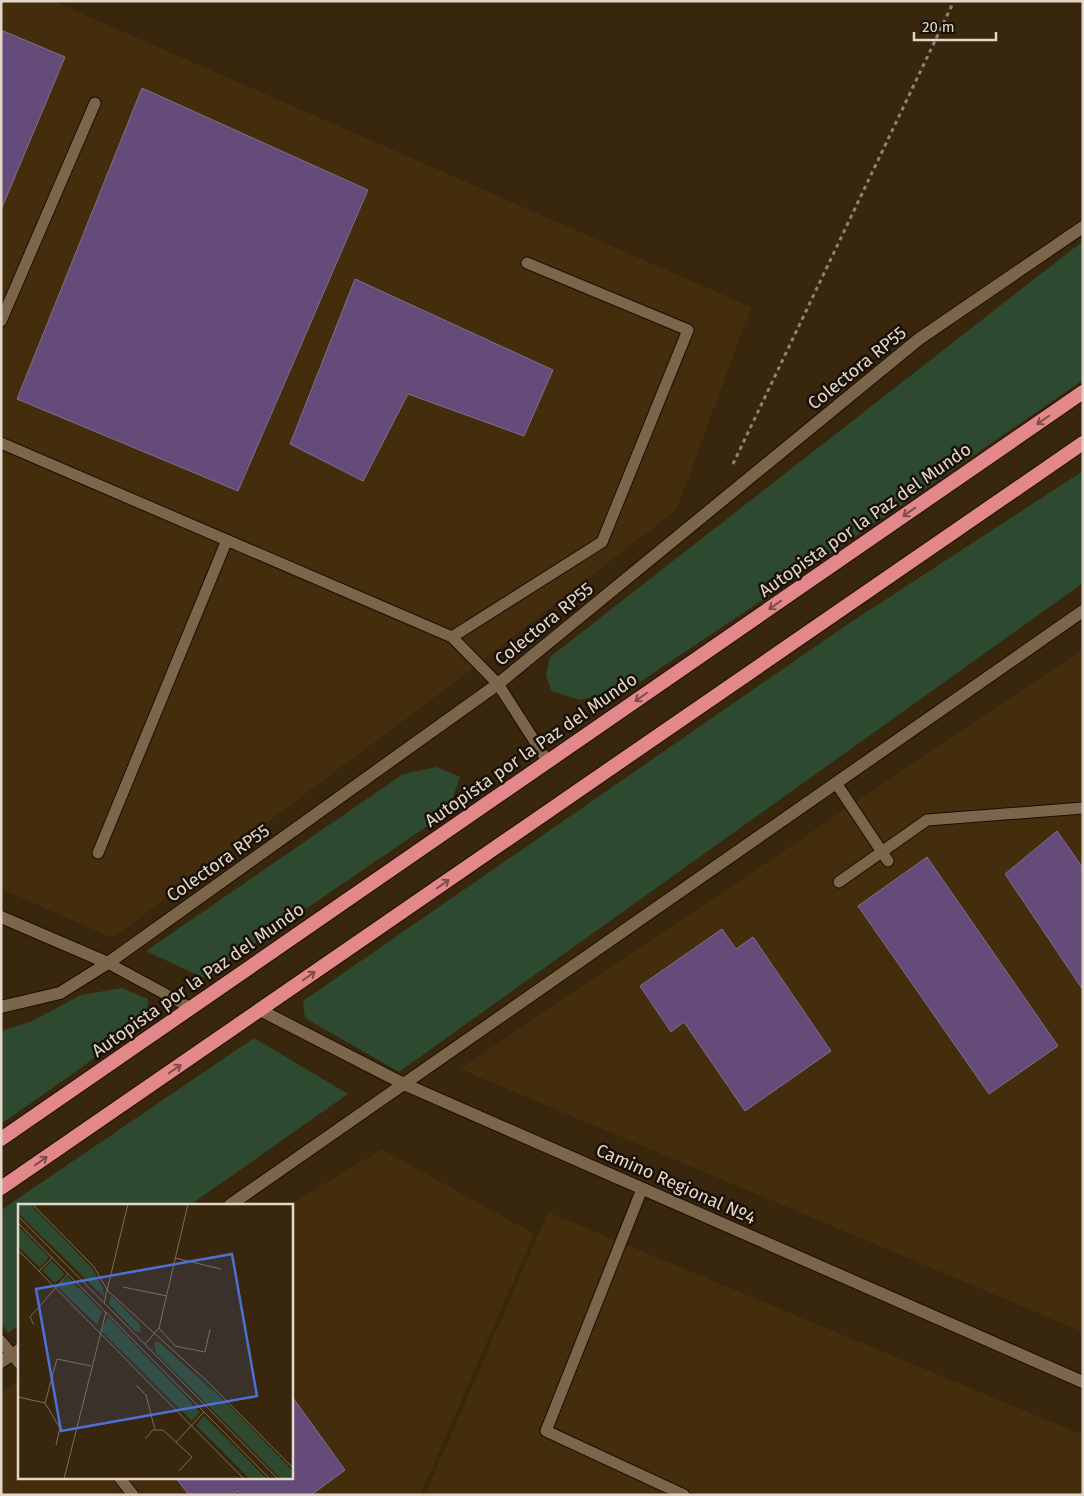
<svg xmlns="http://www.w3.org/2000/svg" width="1084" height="1496" viewBox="0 0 1084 1496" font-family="'Fira Sans',sans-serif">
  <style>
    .built { fill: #442d0d }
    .green { fill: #2d4a30 }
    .building { fill: #644b79; stroke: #7e6f8b }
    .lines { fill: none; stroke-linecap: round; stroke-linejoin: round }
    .service-casing { stroke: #1e0e00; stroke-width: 13 }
    .minor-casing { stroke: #1e0e00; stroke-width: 14 }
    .trunk-casing { stroke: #1e0e00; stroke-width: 16 }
    .path { stroke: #928370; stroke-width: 3; stroke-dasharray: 4 4; stroke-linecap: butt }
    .service { stroke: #7b664c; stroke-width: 11 }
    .minor { stroke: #7b664c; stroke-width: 12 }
    .trunk { stroke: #e2888a; stroke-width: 14 }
    .oneway { stroke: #7e4c48 }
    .labels { text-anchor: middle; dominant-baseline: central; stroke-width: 5; stroke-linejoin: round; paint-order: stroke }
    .street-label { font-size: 18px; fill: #e3d7c9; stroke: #191107 }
    .inset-road { fill: none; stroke: #7c6d58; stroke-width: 1 }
    .view { fill: #4e70d4; fill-opacity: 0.15; stroke: #4e70d4; stroke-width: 2.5 }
    .inset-edge { fill: none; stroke: #e3d7c9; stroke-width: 2.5 }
  </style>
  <rect width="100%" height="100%" fill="#38260d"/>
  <path class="built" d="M1 1H53L751 307 677 509 459 679 113 938 1 889Z
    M1083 649V1332L460 1069Z
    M382 1149 534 1234 420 1495H1V1393L19 1381V1477H291V1205H289Z
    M548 1212 1083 1435V1495H425Z"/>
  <path class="green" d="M1083 241V380L813 566 631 688 580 700 551 691 546 675 550 657Z
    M1083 471V583L399 1072 305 1018 303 1001 845 626Z
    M437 767 460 777 448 812 204 978 146 951 403 774Z
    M122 988 148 999 147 1018 78 1070 1 1124V1031L30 1022 81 995Z
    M254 1038 348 1094 190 1205H19V1325L8 1333 1 1322V1210Z"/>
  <path class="building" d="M1 30 65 57 1 210Z
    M142 88 368 190 238 491 17 399Z
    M355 279 553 370 524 436 408 394 363 481 290 444Z
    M1057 831 1083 868V990L1005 874Z
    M927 857 1058 1046 989 1094 858 906Z
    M722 929 736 949 753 937 831 1051 745 1111 684 1022 671 1032 640 986Z
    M291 1395 345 1470 311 1495H241L238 1491 234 1495H189L175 1477H291Z"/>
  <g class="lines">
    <g class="service-casing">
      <path id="service" d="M1 321 95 103
        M1 443 452 637 498 684 548 762
        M452 637 602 542 688 330 527 263
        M836 783 888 861
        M98 853 227 540
        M839 882 927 820 1083 808
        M108 963 191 1008
        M642 1189 546 1431 684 1495
        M1 1341 19 1363
        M119 1477 133 1495"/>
    </g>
    <g class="minor-casing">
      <path id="minor" d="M1 917 108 963
        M1 1007 60 993 108 963 498 684 919 339 1083 227
        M260 1010 404 1084 1083 1382
        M230 1205 1083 611
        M1 1362 19 1350"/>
    </g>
    <g class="trunk-casing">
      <path id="trunk" d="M1 1139 1083 392
        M1 1188 1083 443"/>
    </g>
    <path class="path" d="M733 464 954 1"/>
    <use href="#service" class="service"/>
    <use href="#minor" class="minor"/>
    <use href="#trunk" class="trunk"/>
  </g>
  <defs><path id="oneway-shaft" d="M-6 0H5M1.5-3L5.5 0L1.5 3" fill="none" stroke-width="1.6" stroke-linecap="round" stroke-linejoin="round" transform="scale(1.25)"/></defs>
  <g class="oneway">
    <use href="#oneway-shaft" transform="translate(1043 420) rotate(145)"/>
    <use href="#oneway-shaft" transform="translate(909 512) rotate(145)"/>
    <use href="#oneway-shaft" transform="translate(775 605) rotate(145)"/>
    <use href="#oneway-shaft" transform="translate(641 697) rotate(145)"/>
    <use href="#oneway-shaft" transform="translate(443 884) rotate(-35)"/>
    <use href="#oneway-shaft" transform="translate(309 976) rotate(-35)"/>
    <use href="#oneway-shaft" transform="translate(175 1069) rotate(-35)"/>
    <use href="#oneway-shaft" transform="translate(41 1161) rotate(-35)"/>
  </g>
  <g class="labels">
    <g class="street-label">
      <text transform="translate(857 368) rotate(-39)">Colectora RP55</text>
      <text transform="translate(865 520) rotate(-35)">Autopista por la Paz del Mundo</text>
      <text transform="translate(544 624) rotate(-39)">Colectora RP55</text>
      <text transform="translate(531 750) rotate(-35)">Autopista por la Paz del Mundo</text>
      <text transform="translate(218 863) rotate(-35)">Colectora RP55</text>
      <text transform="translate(198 980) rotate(-35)">Autopista por la Paz del Mundo</text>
      <text transform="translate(676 1184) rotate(24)">Camino Regional Nº4</text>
    </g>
  </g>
  <g transform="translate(18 1204)">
    <rect width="275" height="275" fill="#38260d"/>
    <path d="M12 0 74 64 85 84 86 93 0 9V1ZM0 22 31 53 22 64 0 42ZM34 57 47 70 37 79 24 66ZM50 73 84 108 79 121 39 82ZM93 91 122 121 123 128H118L91 100ZM90 113 182 208 174 217 83 127ZM136 138H141L211 201 275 267V275L262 274 138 149ZM186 212 249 275H232L178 221Z" fill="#2d4a30"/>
    <path class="inset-road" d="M14 0 76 63 90 87 191 179 275 264M0 12 260 275M0 19 252 275M0 46 226 275M157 54 203 65M21 67 34 54M105 83 149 92M86 99 110 0M16 121 12 113 50 70M141 124 157 142 187 148 192 125M127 140 141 124 170 0M118 181 128 191 137 226M0 193 27 199 39 155 73 162M27 199 42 224 38 241M127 235 135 226H145L174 253 161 267M158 238 186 208M46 275 88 108"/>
    <path class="view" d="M214 50 239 192 43 227 18 85Z"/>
    <rect width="275" height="275" class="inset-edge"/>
  </g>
  <rect width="1084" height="1496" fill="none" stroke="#e3d7c9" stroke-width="5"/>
  <path d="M914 32v8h82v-8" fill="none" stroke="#e3d7c9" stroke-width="2.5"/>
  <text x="922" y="32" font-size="15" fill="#e3d7c9" stroke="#191107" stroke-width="4" paint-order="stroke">20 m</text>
</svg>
